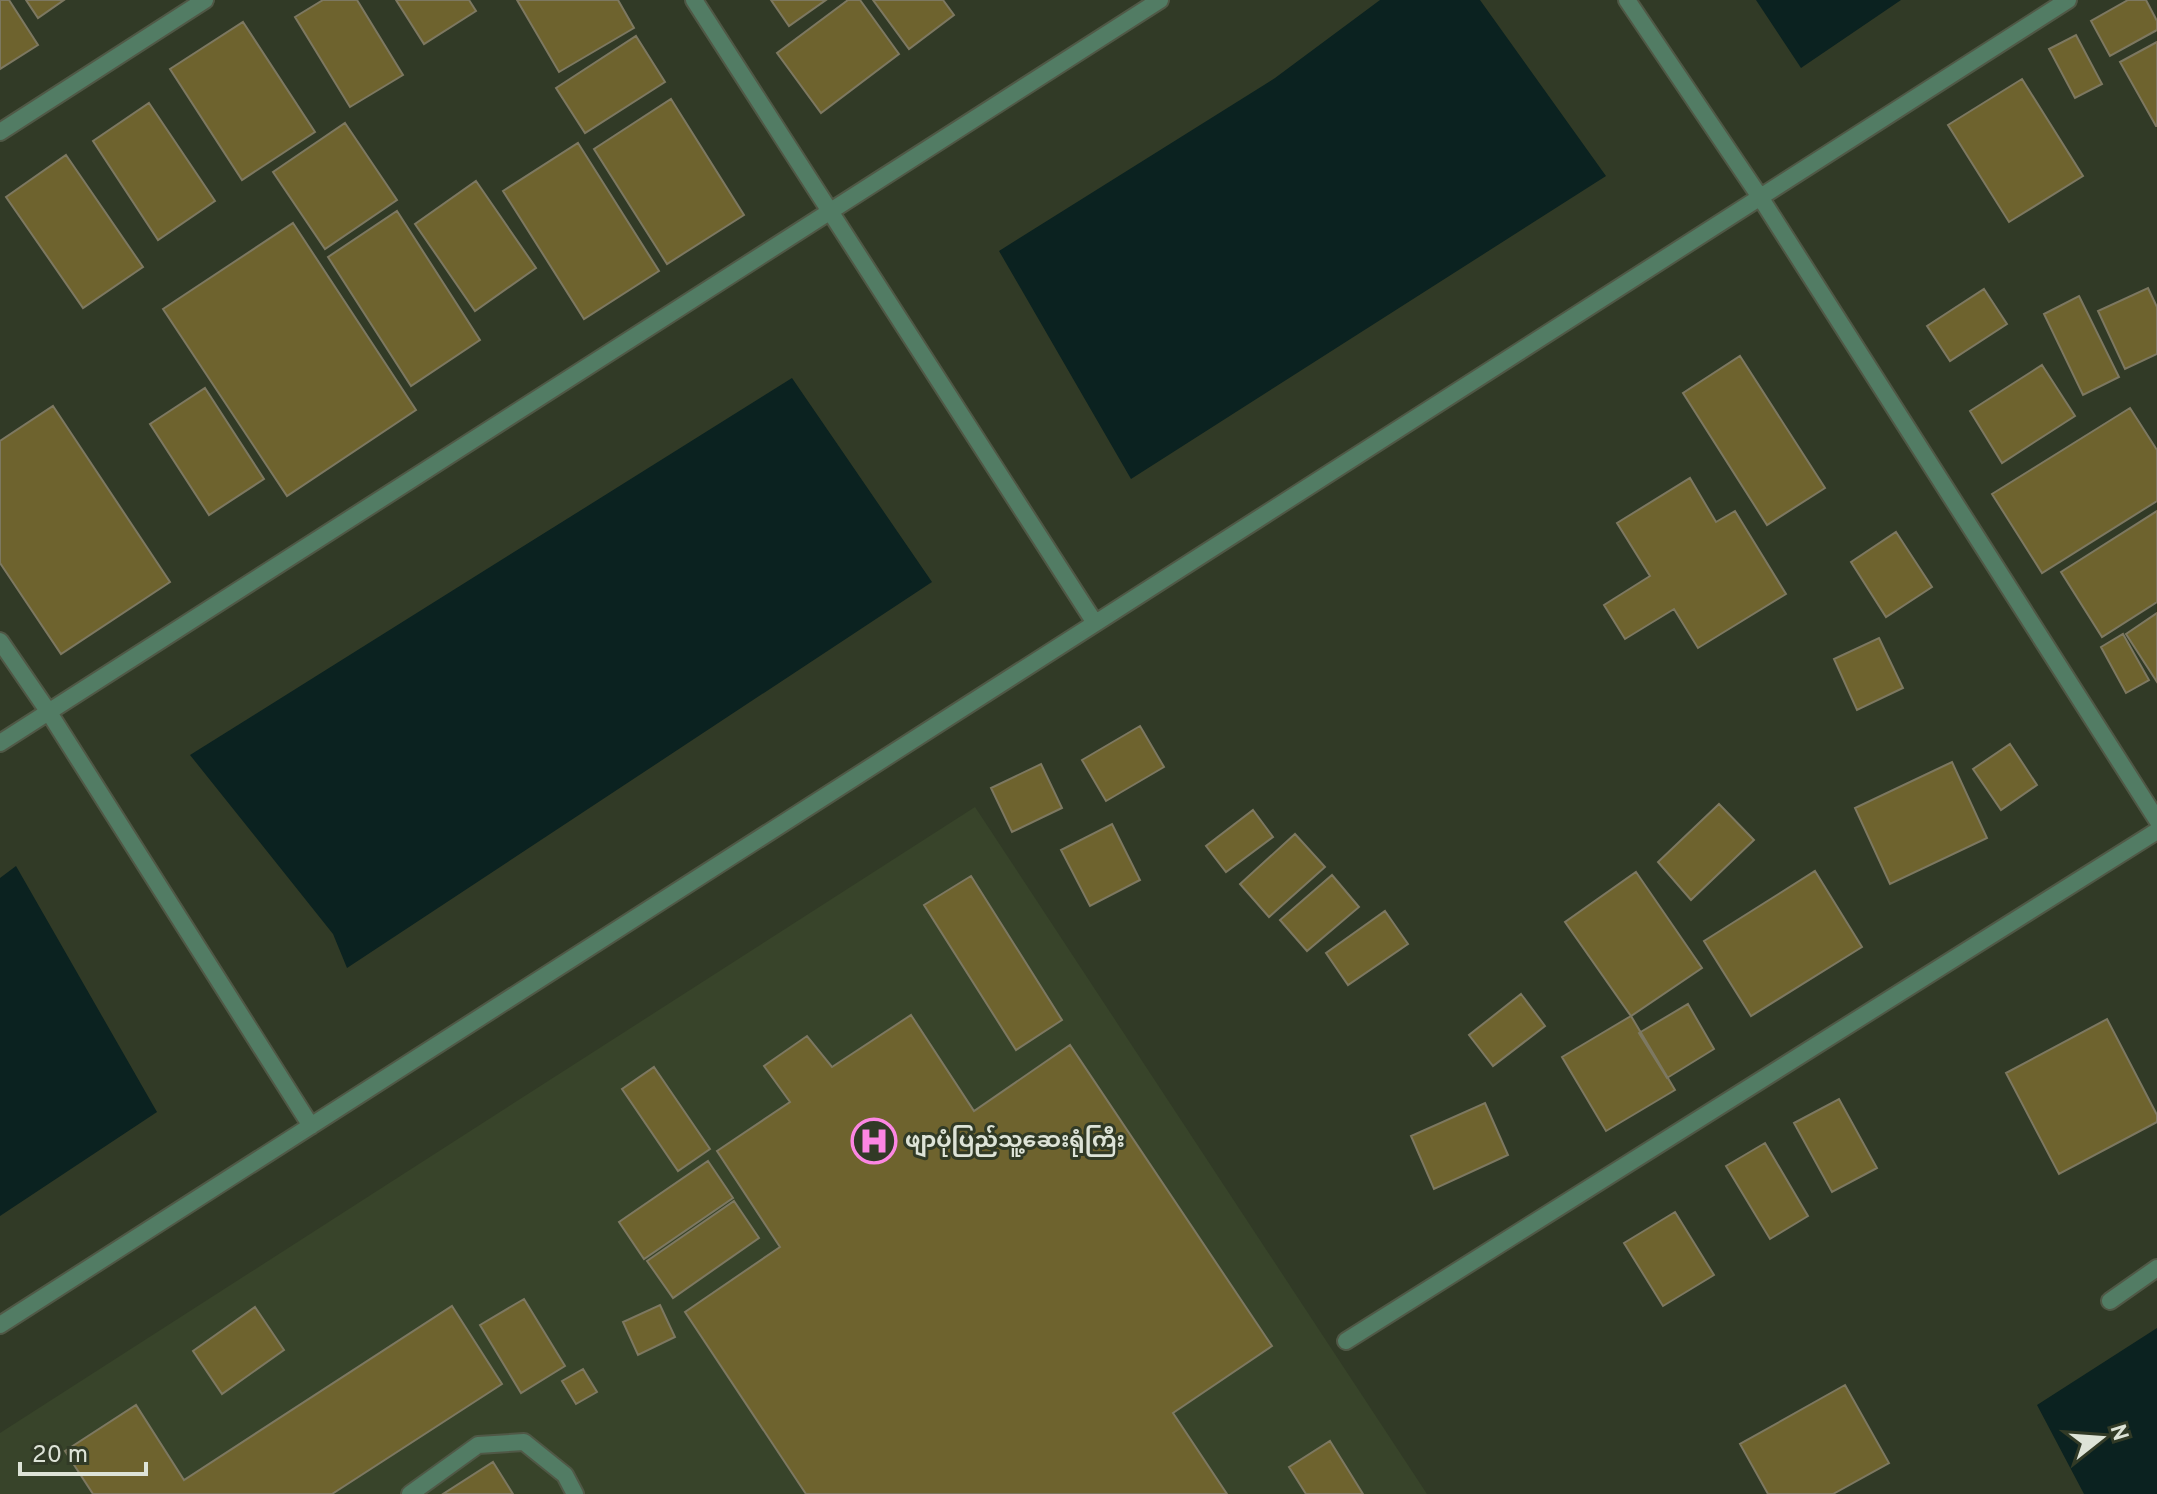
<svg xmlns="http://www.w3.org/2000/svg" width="2157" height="1494" viewBox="0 0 2157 1494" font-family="Overpass,'Noto Sans Myanmar',sans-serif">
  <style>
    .built { fill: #38442a }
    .water { fill: #0b2220 }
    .building { fill: #6e632e; stroke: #7d7861; stroke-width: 2 }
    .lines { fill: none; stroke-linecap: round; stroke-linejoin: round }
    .service-casing { stroke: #505846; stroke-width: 20 }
    .minor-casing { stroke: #505846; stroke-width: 20 }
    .service { stroke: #527c64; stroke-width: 16 }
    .minor { stroke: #527c64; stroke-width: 16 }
    .labels { text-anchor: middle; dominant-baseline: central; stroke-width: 6; stroke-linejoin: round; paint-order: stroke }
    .poi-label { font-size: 22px; font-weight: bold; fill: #dde3d7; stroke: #313a26; text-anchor: start }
  </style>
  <rect width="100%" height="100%" fill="#313a26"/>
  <path class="built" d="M975 807 1427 1494H0V1433Z"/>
  <path class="water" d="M1380 0H1480L1606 176 1131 479 999 251 1275 78Z
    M1756 0H1901L1801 68Z
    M792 378 932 582 347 968 333 934 190 755Z
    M16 866 157 1112 0 1216V878Z
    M2157 1328V1494H2084L2037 1405Z"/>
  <path class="building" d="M0 0H9L38 45 0 69Z
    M26 0H64L38 18Z
    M323 0H357L403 75 350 107 295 17Z
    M396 0H469L476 11 424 44Z
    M517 0H618L634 28 559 72Z
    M771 0H826L789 26Z
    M848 0H860L899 54 821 113 777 53Z
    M873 0H943L954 15 909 49Z
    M2128 0H2146L2157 21V30L2110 56 2091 21Z
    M243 22 315 132 242 180 170 69Z
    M2076 35 2102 84 2075 98 2049 49Z
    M636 36 665 82 585 133 556 88Z
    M2157 42V126H2156L2120 62Z
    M2022 79 2083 176 2009 222 1948 125Z
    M671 99 744 215 667 264 594 149Z
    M149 103 215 201 158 240 93 141Z
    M345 123 397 200 325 249 273 172Z
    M578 143 659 271 584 319 503 191Z
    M66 155 143 267 83 308 6 197Z
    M476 181 536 268 475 311 415 224Z
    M397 211 480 340 411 386 328 257Z
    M293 223 416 410 287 496 163 309Z
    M2148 288 2157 307V354L2125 369 2098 311Z
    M1984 289 2007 324 1950 361 1927 326Z
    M2079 296 2119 377 2083 395 2044 314Z
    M1740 356 1825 488 1767 525 1683 393Z
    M2042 365 2075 416 2002 463 1970 411Z
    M205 388 264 479 209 515 150 424Z
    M53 406 170 582 61 654 0 563V441Z
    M2130 408 2157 450V501L2042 573 1992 494Z
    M1690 478 1716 522 1735 511 1786 594 1698 648 1674 609 1625 639 1604 605 1650 576 1617 523Z
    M2157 511V602L2102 637 2061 572Z
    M1896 532 1932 587 1886 617 1851 562Z
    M2157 613V682L2126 634Z
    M2123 634 2149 680 2126 693 2101 647Z
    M1879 638 1903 688 1857 710 1834 659Z
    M1140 726 1164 767 1106 801 1082 760Z
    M2010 744 2037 785 2001 810 1973 769Z
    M1952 762 1987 838 1890 884 1855 808Z
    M1041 764 1062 808 1012 832 991 788Z
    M1719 804 1754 840 1691 900 1658 862Z
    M1253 810 1273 837 1226 872 1206 846Z
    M1112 824 1140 880 1090 906 1061 850Z
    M1295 834 1325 867 1269 917 1240 884Z
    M1815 871 1862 947 1751 1016 1704 941Z
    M1636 872 1702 968 1631 1016 1565 922Z
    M1332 875 1359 907 1307 951 1280 920Z
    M971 876 1062 1020 1016 1050 924 905Z
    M1385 911 1408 944 1348 985 1326 953Z
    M1521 994 1545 1026 1493 1066 1469 1035Z
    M1688 1004 1714 1049 1667 1078 1639 1033Z
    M911 1015 974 1111 1070 1045 1272 1346 1173 1413 1227 1494H806L685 1312 780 1247 717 1151 790 1102 764 1066 807 1036 832 1067Z
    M1631 1016 1675 1090 1606 1131 1562 1057Z
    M2107 1019 2157 1115V1122L2059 1174 2006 1073Z
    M654 1067 710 1149 678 1171 622 1089Z
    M1839 1099 1877 1168 1832 1192 1794 1123Z
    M1485 1103 1508 1155 1434 1189 1411 1136Z
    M1765 1143 1808 1216 1770 1239 1726 1166Z
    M708 1161 733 1198 644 1259 619 1222Z
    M734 1201 759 1238 673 1298 647 1261Z
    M1675 1212 1714 1275 1663 1306 1624 1243Z
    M524 1299 565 1366 521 1393 480 1325Z
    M660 1305 675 1337 638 1355 623 1322Z
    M452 1306 502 1384 332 1494H93L65 1451 136 1405 184 1480Z
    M255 1307 284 1350 222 1394 193 1351Z
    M583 1369 597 1392 576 1404 562 1381Z
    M1845 1385 1889 1463 1833 1494H1768L1740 1444Z
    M1330 1441 1350 1473 1363 1494H1306L1289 1467Z
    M493 1462 513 1494H443Z"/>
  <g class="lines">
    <g class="service-casing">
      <path id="service" d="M410 1494 478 1445 524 1442 565 1475 575 1494"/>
    </g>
    <g class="minor-casing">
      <path id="minor" d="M694 0 1095 623
        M1627 0 1760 197 2157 820
        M0 132 205 0
        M0 641 48 711 311 1126
        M0 743 1160 0
        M2110 1301 2157 1268
        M0 1325 2068 0
        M1346 1341 2157 831"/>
    </g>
    <use href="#service" class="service"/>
    <use href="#minor" class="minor"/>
  </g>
  <defs>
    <g id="hospital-ring" transform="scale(2.3)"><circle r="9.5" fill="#313a26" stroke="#fc86e3" stroke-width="1.5"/><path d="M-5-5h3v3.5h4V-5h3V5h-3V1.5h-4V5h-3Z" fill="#fc86e3"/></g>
  </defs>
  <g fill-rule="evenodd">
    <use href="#hospital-ring" x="874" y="1141"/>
  </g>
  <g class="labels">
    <g class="poi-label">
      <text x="905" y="1141">ဖျာပုံပြည်သူ့ဆေးရုံကြီး</text>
    </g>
  </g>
  <g transform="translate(2101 1438) rotate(73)" stroke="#313a26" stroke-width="6" paint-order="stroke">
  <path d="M0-6L14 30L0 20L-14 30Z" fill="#dde3d7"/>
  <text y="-12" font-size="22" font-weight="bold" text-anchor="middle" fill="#dde3d7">N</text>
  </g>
  <path d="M20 1462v12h126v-12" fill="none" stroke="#dde3d7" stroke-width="4"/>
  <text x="32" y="1462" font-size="24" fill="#dde3d7" stroke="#313a26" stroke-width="6" paint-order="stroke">20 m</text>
</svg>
